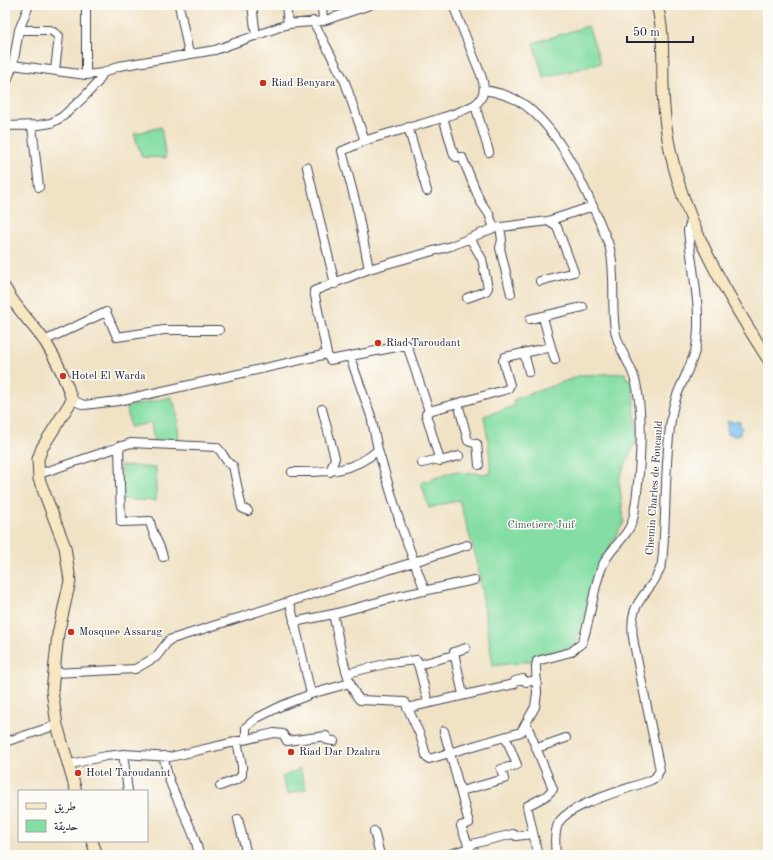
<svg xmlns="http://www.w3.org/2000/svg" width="773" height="860" viewBox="0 0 773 860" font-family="'Old Standard TT',Amiri,serif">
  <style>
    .green { fill: #84dea3; stroke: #53806f }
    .water { fill: #79bff0; stroke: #4e7096 }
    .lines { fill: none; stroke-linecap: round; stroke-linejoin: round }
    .street-casing { stroke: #413f50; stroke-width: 10 }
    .secondary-casing { stroke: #413f50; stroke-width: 13 }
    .street { stroke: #fff; stroke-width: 8 }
    .secondary { stroke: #f7e8c3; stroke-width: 11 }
    .poi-dot { fill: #c8321e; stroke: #fdfcf7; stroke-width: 1.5 }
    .labels { text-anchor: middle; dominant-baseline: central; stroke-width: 3; stroke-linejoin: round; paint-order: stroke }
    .poi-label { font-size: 11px; fill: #22223b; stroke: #fdfcf7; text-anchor: start }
    .street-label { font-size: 11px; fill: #22223b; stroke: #fdfcf7 }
    .park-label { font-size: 11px; fill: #3f5a5a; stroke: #fdfcf7 }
  </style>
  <rect width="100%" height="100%" fill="#fdfcf7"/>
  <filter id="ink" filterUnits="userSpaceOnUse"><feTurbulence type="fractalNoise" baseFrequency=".025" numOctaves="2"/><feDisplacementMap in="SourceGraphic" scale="8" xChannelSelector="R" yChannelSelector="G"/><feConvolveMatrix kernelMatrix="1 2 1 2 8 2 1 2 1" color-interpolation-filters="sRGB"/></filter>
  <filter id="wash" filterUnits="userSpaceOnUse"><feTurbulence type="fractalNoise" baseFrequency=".012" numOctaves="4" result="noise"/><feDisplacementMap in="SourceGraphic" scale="16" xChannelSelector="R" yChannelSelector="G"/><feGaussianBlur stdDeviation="0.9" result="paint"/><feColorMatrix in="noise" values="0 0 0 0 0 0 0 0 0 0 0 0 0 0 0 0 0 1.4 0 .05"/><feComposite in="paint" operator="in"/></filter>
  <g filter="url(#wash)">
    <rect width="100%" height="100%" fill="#f0e2c5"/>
    <path class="green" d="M588 26 601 63 544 78 533 43Z
      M161 127 166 158 142 157 134 134Z
      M625 373 626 379 632 378 637 439 619 479 624 522 604 557 575 647 535 656 532 661 493 666 477 561 459 500 429 508 421 483 453 472 491 474 488 439 484 416 514 406 513 400 582 375Z
      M171 397 177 411 179 444 154 442 151 423 130 427 127 407Z
      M121 465 156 468V501L121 499Z
      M300 769 306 789 287 794 282 777Z"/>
    <path class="water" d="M727 421H731L734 423 736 421 740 422V425L743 428 740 430V434L734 437 732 434H727L728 430 726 428 728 426Z"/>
  </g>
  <g filter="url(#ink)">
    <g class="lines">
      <g class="street-casing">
        <path id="street" d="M179 5 189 54
          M252 5 256 36
          M286 5 288 24
          M322 5 323 21
          M453 5 481 75C484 84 486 92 479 101 469 114 385 133 364 141 357 144 350 148 342 151L357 208 369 269 314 291 327 354 330 360 407 345 429 411 426 414 440 461 459 456
          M313 21 345 82 365 141
          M19 30H50L59 36 55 70
          M13 65 86 75 103 73
          M86 75V5
          M5 86 13 65 19 30 29 5
          M475 105 489 152
          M443 117 454 155 456 157H462L480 201 489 214 494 228
          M5 126 39 125 51 123 62 117 84 97 98 82 103 73 119 66 215 50 288 24 323 21 370 5
          M32 126 39 187
          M408 127 427 191
          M307 167 335 284
          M500 227 502 240 500 248 511 294
          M369 269 451 246 494 228 548 221 593 206
          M540 281 574 272 557 227 548 221
          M467 298 486 291 488 288 482 259 470 238
          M543 317 551 347
          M530 319 583 307
          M44 341 106 312 117 337 164 330H219
          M524 353 529 372
          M350 357 371 416 378 450 401 526 425 591
          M72 400 84 405 118 401 327 354
          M458 403 468 441 477 444 479 465
          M322 409 335 458 330 472
          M429 411 508 389 510 385 503 361 505 357 551 347 555 360
          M119 446 121 522 150 521C152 535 160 543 163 557
          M422 463 439 459
          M292 472C326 472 352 473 378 450
          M39 474 131 443 216 447C224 452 224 462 233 466L242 508 248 511
          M290 603 311 694
          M333 614C338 634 346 687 360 700L405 702 420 735 427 758 429 759 521 732 535 707 537 693 536 667 537 661 571 652 582 643C592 617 593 581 606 559 615 544 632 532 634 514 640 477 646 408 633 374 627 358 618 348 615 330 611 303 616 276 610 249 608 240 603 231 600 223 584 186 563 138 532 111 519 98 502 93 484 90
          M294 622 333 614 400 596 474 580
          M418 665 454 655
          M54 673 135 669 156 657 169 640 467 545
          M348 673 389 663 417 660 428 702
          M463 695 454 652 466 648
          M407 708 514 684 515 681 523 679 526 682 537 680
          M526 723 553 789 546 796 527 806 538 855
          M444 731 469 823 461 826 472 855
          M246 739V727L257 718 281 706 311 694 350 683
          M5 742 57 725
          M537 748 566 738
          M123 754 128 791
          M164 756C167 791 193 821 199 855
          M67 765 106 756 124 754 170 757 274 733 283 734 287 741 326 736 327 740 334 741
          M220 786 238 779 242 775V766L237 741
          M461 791 504 779 501 769 517 765 506 738
          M238 819 247 855
          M374 831 380 855
          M468 845 513 834 516 836 533 834
          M447 855 469 848
          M556 855C555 845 554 834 558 824 567 804 630 789 651 780L655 778 660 770 634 644C625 596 652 598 662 563 667 515 664 467 671 420 674 392 688 376 695 351 704 315 691 267 688 230L691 221"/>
      </g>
      <g class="secondary-casing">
        <path id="secondary" d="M657 5C666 39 661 73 664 108 671 200 719 283 768 359
          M5 288C16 309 33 324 46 343 57 361 66 380 72 400L42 448 38 459 39 479 65 547 70 581 58 634 52 691 57 725 76 791
          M92 841 97 855"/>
      </g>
      <use href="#street" class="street"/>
      <use href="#secondary" class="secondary"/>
    </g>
  </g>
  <g class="poi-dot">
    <circle cx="263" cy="83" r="4"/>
    <circle cx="378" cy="343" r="4"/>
    <circle cx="63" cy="376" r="4"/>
    <circle cx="71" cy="632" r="4"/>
    <circle cx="291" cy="752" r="4"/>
    <circle cx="78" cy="773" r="4"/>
  </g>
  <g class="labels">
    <g class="poi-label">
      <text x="271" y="83">Riad Benyara</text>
      <text x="386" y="343">Riad Taroudant</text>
      <text x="71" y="376">Hotel El Warda</text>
      <text x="79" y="632">Mosquee Assarag</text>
      <text x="299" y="752">Riad Dar Dzahra</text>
      <text x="86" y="773">Hotel Taroudannt</text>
    </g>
    <g class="street-label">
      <text transform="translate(655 488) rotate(-86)">Chemin Charles de Foucauld</text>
    </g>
    <g class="park-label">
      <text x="541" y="525">Cimetiere Juif</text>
    </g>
  </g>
  <rect width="773" height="860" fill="none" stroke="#fdfcf7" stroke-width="20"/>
  <rect x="18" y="790" width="130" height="52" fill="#fdfcf7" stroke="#a5a5ac"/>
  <rect x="26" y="803" width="20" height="6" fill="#f7e8c3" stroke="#a5a5ac"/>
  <text x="54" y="810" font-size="12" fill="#22223b">طريق</text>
  <rect x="26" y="820" width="20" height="12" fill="#84dea3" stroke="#a5a5ac"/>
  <text x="54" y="830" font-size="12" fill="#22223b">حديقة</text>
  <path d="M627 36v6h66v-6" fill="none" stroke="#22223b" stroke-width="2"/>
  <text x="633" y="36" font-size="12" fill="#22223b" stroke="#fdfcf7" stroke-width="3" paint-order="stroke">50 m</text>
</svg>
